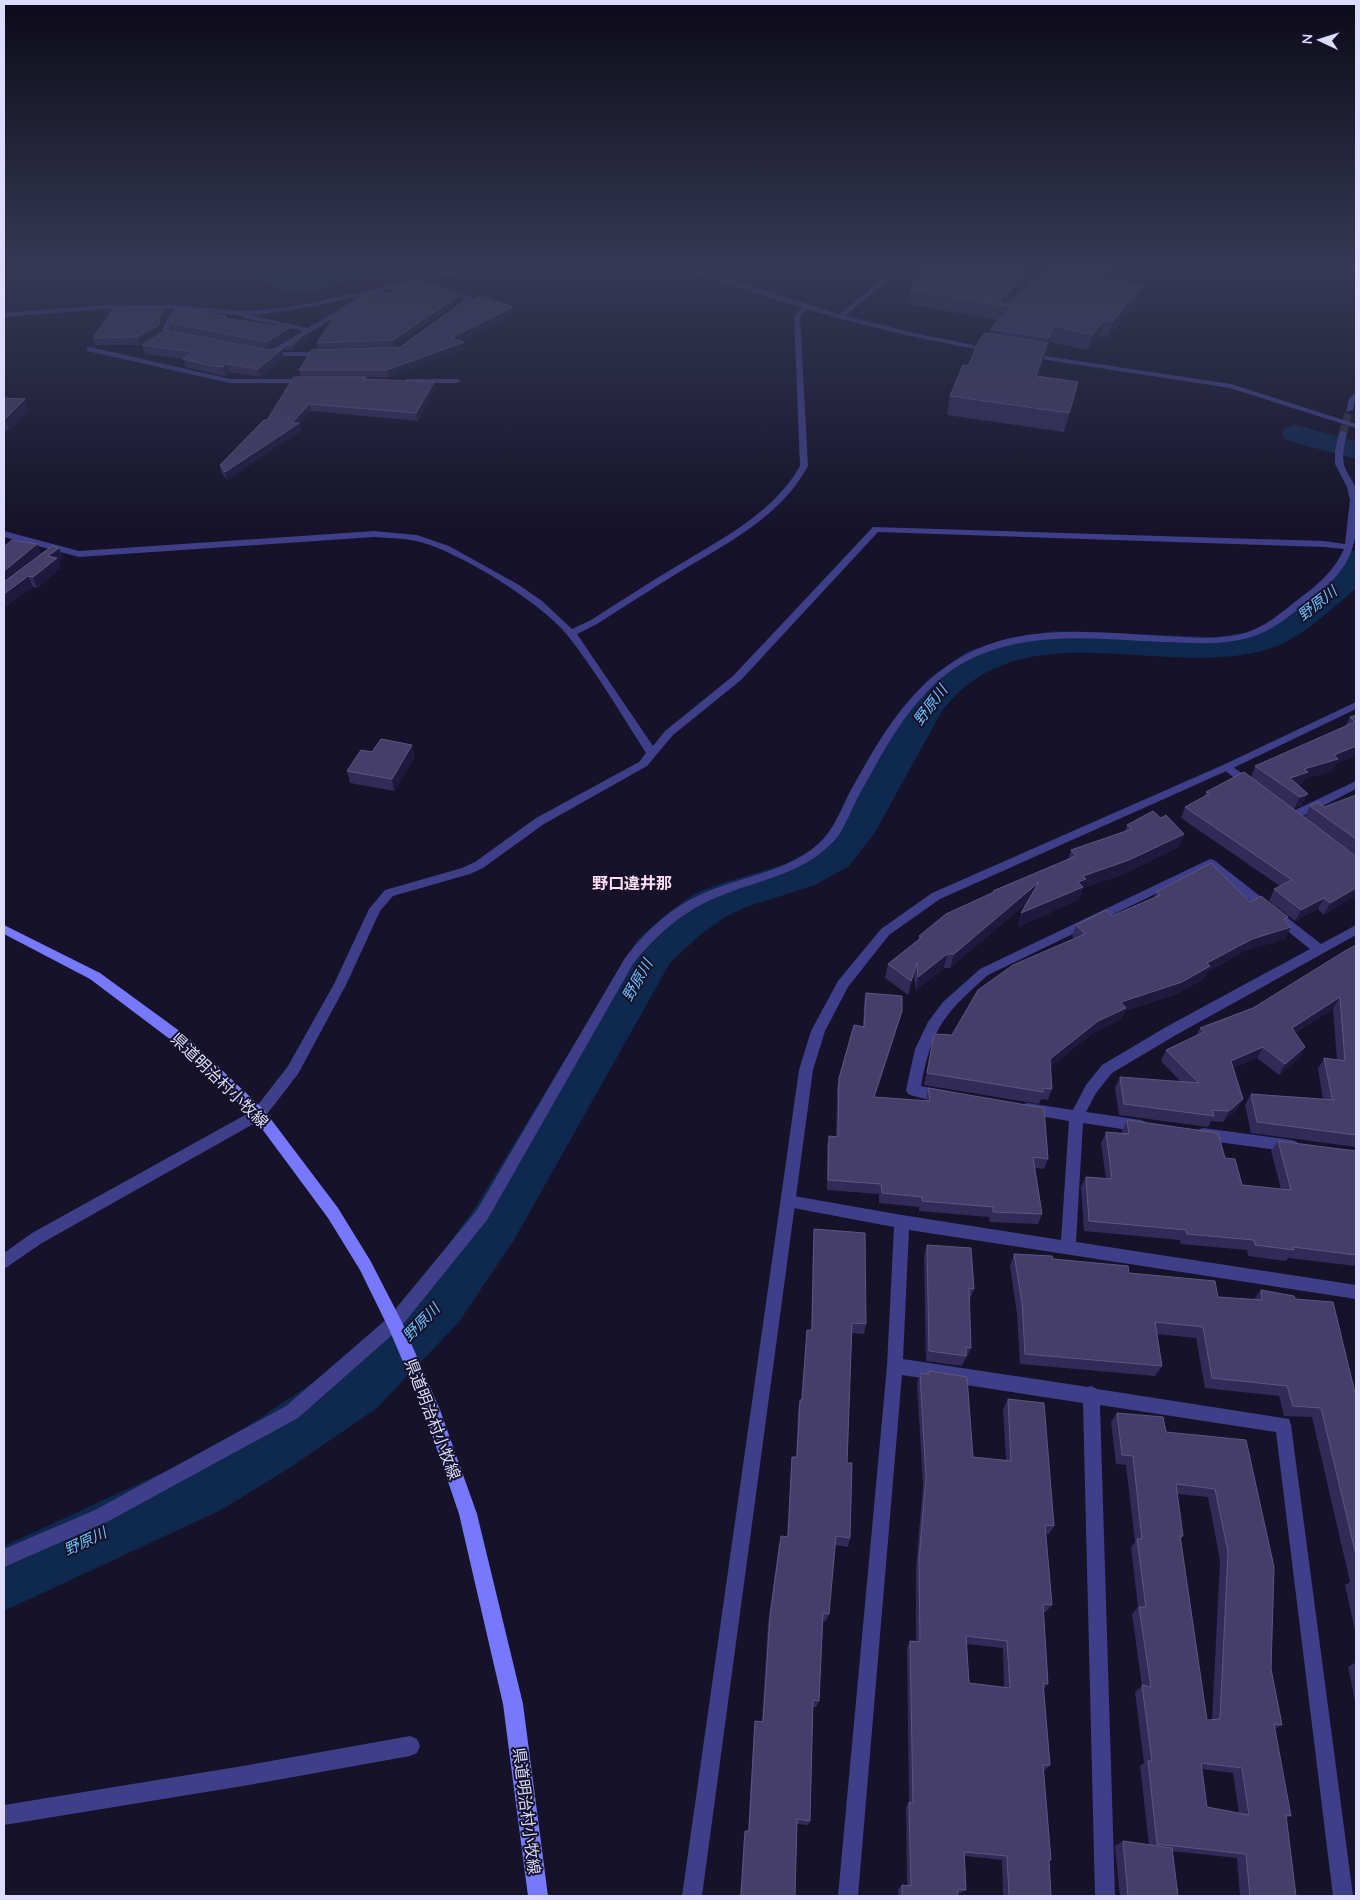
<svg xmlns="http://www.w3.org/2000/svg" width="1360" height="1900" viewBox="0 0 1360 1900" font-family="Quicksand,'Noto Sans JP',sans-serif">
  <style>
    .water { fill: #0f284d }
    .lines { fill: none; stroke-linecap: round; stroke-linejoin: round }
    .river { fill: #0f284d; fill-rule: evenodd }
    .minor-tunnel { stroke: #33304a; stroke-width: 8; stroke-dasharray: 8 4; stroke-linecap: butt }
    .minor { fill: #3e3f88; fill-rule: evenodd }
    .tertiary { fill: #3e3f88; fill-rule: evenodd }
    .secondary { fill: #7679fb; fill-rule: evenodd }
    .wall { fill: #322b58; fill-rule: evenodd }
    .shaded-wall { fill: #1f193e }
    .building { fill: #443e69; stroke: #5c5781; fill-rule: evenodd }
    .labels { text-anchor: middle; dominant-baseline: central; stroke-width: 4; stroke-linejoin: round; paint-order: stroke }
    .water-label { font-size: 15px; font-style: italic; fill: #6dc0fb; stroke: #15122a }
    .quarter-label { font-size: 16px; font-weight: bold; fill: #fedef4; stroke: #15122a }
    .near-street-label { font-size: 16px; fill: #dedcfe; stroke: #15122a }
  </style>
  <rect width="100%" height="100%" fill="#15122a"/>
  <path class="water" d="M249 266H415L294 295 257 279 249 271Z"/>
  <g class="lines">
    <path class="river" d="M1295 425 1356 441V459L1285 440 1281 434 1285 428Z
      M1356 550V589C1330 609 1302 639 1269 649 1162 681 1021 607 942 711L874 834 849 866 815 885 746 907 725 917 700 935 670 963 514 1240 459 1322 377 1408 291 1467 221 1510 4 1611V1546L177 1466 249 1425 335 1368 419 1286 476 1206 638 939 669 912 694 894 716 885 785 864 819 846 838 825 912 699 927 680 968 651 1026 635 1056 631 1214 637 1250 632 1267 625 1334 573 1344 553Z"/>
    <path class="minor-tunnel" d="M1343 433 1349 410"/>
    <path class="minor" d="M898 266H905L841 319H837V317Z
      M1331 266 1356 268V272Z
      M419 281 471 296 473 300 458 311H454V309L466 298 419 283Z
      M362 293 367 294 363 300 279 352H329V356H263V352H268L303 331 245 318 236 313 239 311 249 315 308 328 358 298Z
      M805 306 808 308 800 316 808 466C781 516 728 543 681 571 653 588 625 606 597 624L577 634 653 746 665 731 733 676 873 527 1324 541 1345 544 1350 500 1347 487 1335 464V452L1339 433 1343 431 1347 433C1344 447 1340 460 1347 472 1350 478 1355 484 1356 490 1359 507 1358 530 1353 546 1347 569 1328 586 1310 600 1292 614 1275 629 1254 636 1225 646 1194 643 1163 642 1103 639 1040 631 982 654 921 677 888 743 858 797 850 812 843 834 830 845 799 875 758 880 720 896 684 910 657 934 633 964L487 1220 400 1328 298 1418 107 1522 4 1567V1549L95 1510 286 1406 388 1318 477 1210 625 958C648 928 675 904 711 890 748 875 795 870 824 838 836 825 843 804 852 788 888 723 924 663 999 641 1052 626 1109 633 1163 636 1191 637 1221 641 1248 632 1266 626 1281 613 1296 601 1316 586 1333 573 1344 549L1324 547 878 532 741 680 673 735 647 766 544 824 483 868 470 874 393 896 380 911 346 985 298 1074 264 1118 42 1243 4 1269V1253L32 1233 254 1110 288 1066 334 984 369 909 385 890 462 868 475 862 536 818 639 762 646 753C621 714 597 673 568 636 544 604 455 549 416 541 402 538 388 538 374 537L79 557 4 537V531L79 551 374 531 417 535 449 546 519 585 542 601 572 629 591 620C618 603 645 585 672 569 719 540 772 515 800 466L794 315Z
      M180 307 185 308C178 315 169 320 170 332L182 336 178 338 164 336 162 329 170 314Z
      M90 347 230 379H309L313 381 309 383H230L87 351V347Z
      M406 379H457L461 381 457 383H406Z
      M1353 394H1356L1353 410 1346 412 1349 399Z
      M1227 763 1255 782 1257 785 1255 788H1247L1223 769 1222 767Z
      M1356 781V789L1297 819 1293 820 1287 816 1289 813Z
      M1210 859 1214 860 1321 944 1356 925V935L1176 1035 1112 1073 1096 1093 1086 1112 1141 1120 1146 1122 1148 1126 1146 1130 1141 1132 1083 1123 1076 1242 1356 1285V1299L909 1230 903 1359 1088 1387 1091 1386 1097 1389 1289 1419 1291 1425 1353 1896H1333L1276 1432 1100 1405 1115 1896H1095L1083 1403 902 1375 858 1896H838L887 1366 894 1227 788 1207 783 1206 781 1201 783 1196 788 1195 902 1215 1061 1240 1069 1121 1022 1113 1020 1109 1022 1105 1027 1103 1073 1110 1086 1085 1102 1065 1166 1027 1310 949 1209 868 988 975C944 1014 932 1027 921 1086L948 1091 950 1095 948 1099C937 1103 919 1098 908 1094L906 1090 915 1049 928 1022 943 1002 980 969Z
      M1203 1128 1292 1140 1297 1142 1299 1146 1297 1150 1292 1152 1203 1140 1198 1138 1196 1134 1198 1130Z
      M410 1736 417 1739 420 1746 417 1753 410 1756 249 1785 4 1825V1805L249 1765Z"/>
    <path class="tertiary" d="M476 266H488L316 306 265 314 239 315 174 309H105L4 317V313L105 305H174L239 311 265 310 316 302Z
      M680 266H689L838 314 914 333 998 350 994 352C908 338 823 316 740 288 723 282 694 276 680 266Z
      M1025 353 1231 384 1356 424V428L1230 388 1028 357H1025Z
      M1356 702V709L1231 769 940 899 889 935 848 987 825 1031 813 1070 702 1896H682L799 1070 811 1031 838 981 881 929 932 893 1223 765Z"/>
    <path class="secondary" d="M4 925 100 973 185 1035 264 1110 338 1208 370 1260 401 1320 440 1410 477 1514 523 1704 548 1896H528L503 1704 459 1514 424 1411 389 1329 360 1270 328 1218 254 1118 215 1080 175 1043 90 979 4 934Z"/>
  </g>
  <path class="wall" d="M793 266H1123L1113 279 1143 285 1139 300 1108 337 1100 336 1088 350 1050 342 1046 354H1045L1039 376 1078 382 1074 400 1064 432 947 415 950 396 990 334V329L998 320 908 304 910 289 914 284 892 279 893 268 882 277 866 274 860 280ZM1039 267 1043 268 1037 274Z
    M388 294 457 297 458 302 394 346 318 349 317 343Z
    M513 314 459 341 464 342 465 349 388 377H366V379L434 382 435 389 418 421 311 411 299 424 301 431 227 480 222 474 220 465 267 420 301 377 299 370 400 347Z
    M167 315 162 324 161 332 139 345H95L93 338Z
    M226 316V318L291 336 269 350 284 358 260 377 229 372 225 376 216 374 186 367 183 359 145 354 142 345 172 331 170 323Z
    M307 339 293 350H286L285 345Z
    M4 398 29 410 9 430H4Z
    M37 544 41 554 59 548 63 558 59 561 61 568 37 588 33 587 4 608Z
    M1356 715V755L1336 764 1332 771 1304 779 1302 783 1298 785 1302 805 1294 809 1270 792 1305 817 1310 806 1324 807 1356 795V855L1311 822 1356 856 1324 915 1318 909 1295 921 1269 901 1274 889 1280 886 1181 818 1185 807 1204 797 1206 792 1251 777 1255 766 1345 727 1350 717Z
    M372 752 415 757 394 791 350 783 347 771Z
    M1127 825 1184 834 1179 847 1124 874 1083 888 1078 900 1018 927 1021 913 1028 902 950 968H944L916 990 914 976 908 995 885 978 888 964 918 940 919 936 992 893 993 891 1068 859 1071 850 1125 831Z
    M1156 892 1250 902 1286 921 1291 927 1285 939 1246 950 1207 972 1205 978 1177 994 1125 1011 1121 1019 1093 1033 1050 1067 1052 1089 1048 1100 1041 1099 1039 1104 924 1085 934 1036 952 1035 1074 939 1072 936 1076 925 1112 916 1154 898Z
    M1356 945V1147L1251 1133 1245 1105 1251 1094 1323 1099 1318 1069 1324 1058 1337 1060 1333 1009 1295 1033 1305 1047 1299 1058 1279 1075 1257 1058 1233 1068 1237 1110 1223 1122 1211 1121 1208 1127 1119 1115 1115 1088 1120 1077 1181 1082 1161 1061 1166 1050 1196 1036 1200 1028 1253 1008Z
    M866 993 902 1011 899 1022 875 1097 926 1101 928 1088 1048 1159 1044 1169 1035 1168 1042 1214 1038 1224 990 1222 989 1217 919 1211V1207L879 1203V1194L827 1190V1146L829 1136H836L837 1088 839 1078 863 1027 864 1003Z
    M1127 1120 1225 1158 1242 1185 1281 1189 1271 1151 1278 1141 1356 1151V1266L1288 1258 1286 1261 1248 1256 1247 1250 1181 1244 1180 1240 1084 1231 1081 1187 1086 1177 1106 1179 1101 1143 1106 1132 1122 1133V1131Z
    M814 1229 866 1324 864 1334 852 1333 847 1463 850 1538 848 1547 835 1545 829 1614 826 1621H822L819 1701 816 1707H813L810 1821 808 1825 797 1824 795 1896H740L744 1835 745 1831H748L754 1727 755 1721H762L768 1624 779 1544 787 1537 791 1466 792 1457H796L798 1410 800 1400H801L806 1340 807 1330H811L813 1240Z
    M927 1245 974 1289 970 1299H969L971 1348 967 1357H966L962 1366 926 1361 924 1256Z
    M1014 1254 1053 1259 1129 1273 1218 1297 1254 1299 1261 1290 1295 1299 1356 1397V1635L1345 1585 1350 1582 1312 1417 1284 1416 1279 1396 1205 1388 1196 1338 1157 1334 1162 1366 1155 1376 1020 1364 1017 1314 1010 1266Z
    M929 1371 973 1457 1006 1460 1003 1409 1008 1399 1054 1526 1049 1534H1046L1052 1605 1046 1612H1043L1048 1684 1044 1689 1050 1765 1044 1771 1051 1860 1049 1862 1051 1896H1003L1002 1860 965 1856 966 1890 961 1893H958V1896H898V1889L902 1885 907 1886 906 1807 909 1802 907 1648 910 1641 916 1642V1568L923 1485 917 1383 920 1373 928 1374ZM967 1644 1003 1648 1004 1688 969 1683Z
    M1117 1413 1166 1432 1246 1440 1271 1669 1282 1725 1275 1729 1291 1816 1286 1818 1296 1896H1240L1237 1858 1172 1851 1178 1896H1120L1115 1846 1123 1841 1149 1845 1140 1766 1144 1763 1135 1692 1142 1686 1132 1614 1138 1607 1131 1547 1135 1542 1126 1465 1116 1464 1111 1422ZM1177 1494 1208 1497 1220 1560 1212 1720H1207L1181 1539 1183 1536ZM1202 1769 1233 1773 1239 1813 1207 1807Z
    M1356 1662V1705L1348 1667Z"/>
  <path class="shaded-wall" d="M862 266H867L866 274 860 280Z
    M883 266H893V268L882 277Z
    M1034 266H1039L1037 274 1007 306 1000 305 1001 299Z
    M1115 266H1123L1102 293 1106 278Z
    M1143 285 1139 300 1108 337 1112 322Z
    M457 297 458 302 394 346 393 340Z
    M165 307 167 315 162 324 161 332 139 345 137 337 160 316Z
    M513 307V314L452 344 451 338Z
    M1104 320 1100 336 1088 350 1092 335Z
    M1053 326 1050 342 1046 354 1049 338Z
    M289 328 291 336 269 350 267 342Z
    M306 333 307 339 293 350 292 345Z
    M464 342 465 349 388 377 387 370Z
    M1047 343 1044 361 1032 394 1036 376Z
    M282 349 284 358 260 377 258 369Z
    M227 364 229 372 225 376 223 367Z
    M434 382 435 389 418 421 416 413Z
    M1078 382 1074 400 1064 432 1069 413Z
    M25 399 29 410 9 430 4 420Z
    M309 404 311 411 299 424 301 431 227 480 225 472 292 423Z
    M37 544 41 554 4 585V571Z
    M59 548 63 558 59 561 61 568 37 588 33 577 48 556Z
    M28 576 33 587 4 608V594Z
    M412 745 415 757 394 791 392 779Z
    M1356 746V755L1336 764 1332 771 1304 779 1302 783 1287 789 1290 778 1304 769Z
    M1308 794 1302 805 1294 809 1300 797Z
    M1184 834 1179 847 1124 874 1083 888 1078 900 1018 927 1021 913 1078 882 1083 876Z
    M1039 882 1035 896 950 968 954 954Z
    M1356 888V896L1324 915 1330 903Z
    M1324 898 1318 909 1295 921 1301 910Z
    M1291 927 1285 939 1246 950 1207 972 1205 978 1177 994 1125 1011 1121 1019 1093 1033 1046 1071 1050 1059 1121 1002 1252 939Z
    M947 954 944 968 916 990 918 977Z
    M917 963 914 976 908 995 911 981Z
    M1340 997 1333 1009 1285 1039 1292 1028Z
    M902 1011 899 1022 872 1107 874 1097Z
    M1263 1047 1257 1058 1225 1072 1231 1061Z
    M1305 1047 1299 1058 1279 1075 1285 1064Z
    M1243 1099 1237 1110 1223 1122 1229 1111Z"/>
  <path class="building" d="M902 266H1034L1001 299V304H1008L1045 266H1115L1106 278 1143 285 1112 322 1104 320 1092 335 1053 326 1049 338 990 329 1011 307 910 289 925 271Z
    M403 282 427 286 457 297 393 340 317 343 332 320 371 291 388 294Z
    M480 296 513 307 451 338 464 342 387 370H299L312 350 400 347 467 299 471 301Z
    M165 307 160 316 159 325 137 337 93 338 113 309Z
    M177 308 226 316 223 318 289 328 267 342 170 323 172 314Z
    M166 330 268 350 282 349 258 369 227 364 223 367 213 366 183 359 193 352 142 345Z
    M304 333H306L292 345H285Z
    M985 333 1047 343 1036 376 1078 382 1069 413 950 396 963 365 968 366 980 339Z
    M294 377H366L362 379 434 382 416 413 309 404 292 423H299L225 472 220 465 264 420H267Z
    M4 398 25 399 4 420Z
    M12 540 37 544 4 571V547Z
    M52 546 59 548 48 556 57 558 33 577 28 576 4 594V582Z
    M1356 715V746L1334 755 1338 759 1304 769 1308 772 1290 778 1308 794 1300 797 1255 766 1355 722 1350 717Z
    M381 739 412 745 392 779 347 771 361 750 372 752Z
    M1244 772 1356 856V888L1330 903 1324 898 1301 910 1274 889 1292 880 1185 807 1209 794 1206 792Z
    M1356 795V839L1310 806 1318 802 1324 807Z
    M1153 811 1161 818 1166 815 1184 834 1129 860 1083 876 1086 879 1078 882 1083 887 1021 913 1039 882 954 954H947L918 977 917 963 911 981 888 964 922 937 919 936 946 914 994 892 993 891 1076 856 1071 850 1132 829 1127 825Z
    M1211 863 1250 902 1261 896 1288 917 1284 919 1291 927 1252 939 1207 963 1210 966 1182 982 1121 1002 1126 1008 1098 1021 1050 1059 1052 1089 1043 1088V1092L927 1073 934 1034 952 1035 978 990 1013 965 1085 934 1076 925 1106 910 1112 916 1160 895 1156 892Z
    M1356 945V1135L1257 1122 1251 1094 1335 1100 1332 1098 1324 1058 1345 1061 1340 997 1292 1028 1305 1047 1285 1064 1263 1047 1231 1061 1243 1099 1229 1111 1212 1110 1214 1116 1124 1104 1120 1077 1199 1083 1166 1050 1204 1032 1200 1028 1253 1008 1345 951Z
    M866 993 902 996V1011L874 1097 930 1101 928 1088 1044 1108 1048 1159 1033 1157 1042 1214 993 1212V1207L922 1201V1197L882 1193 881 1184 828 1180 829 1136 838 1137 839 1078 854 1025 864 1027Z
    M1127 1120 1218 1133 1225 1158 1235 1159 1242 1185 1291 1190 1278 1141 1356 1151V1255L1293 1247 1294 1250 1255 1245 1254 1240 1187 1234 1186 1230 1089 1221 1086 1177 1112 1179 1106 1132 1129 1134Z
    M814 1229 865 1233 866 1324 852 1323 847 1463H852L850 1538 836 1536 829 1614 823 1613 819 1701 813 1700 810 1821 797 1819 795 1896H741L745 1831H749L755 1721 763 1722 770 1616 781 1536 788 1537 792 1457H797L800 1400H802L807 1330H812Z
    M927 1245 971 1248 974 1289 969 1288 971 1348 966 1347V1356L929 1351Z
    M1014 1254 1052 1256 1053 1259 1128 1266 1129 1273 1215 1281 1218 1297 1262 1300 1261 1290 1294 1296 1295 1299 1333 1302 1356 1397V1555L1321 1408 1293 1406 1287 1386 1212 1378 1203 1327 1155 1322 1162 1366 1025 1354 1022 1303Z
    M929 1371 967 1377 973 1457 1011 1461 1008 1399 1044 1403 1054 1526 1045 1525 1052 1605 1043 1604 1048 1684 1043 1683 1050 1765H1043L1051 1860H1049L1051 1896H1009L1007 1856 964 1852 966 1890 958 1889V1896H902V1885L911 1886 909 1802 913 1803 910 1641 920 1642 919 1560 926 1477 920 1373 929 1374ZM966 1636 1007 1641 1010 1688 969 1683Z
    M1117 1413 1163 1417 1166 1432 1246 1440 1274 1567 1271 1669 1282 1725 1274 1724 1291 1816 1286 1815 1296 1896H1250L1246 1854 1157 1844 1148 1761H1152L1142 1685 1151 1687 1139 1607H1146L1137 1539H1142L1133 1456 1122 1455ZM1176 1484 1215 1489 1228 1552 1220 1719 1207 1720 1180 1536H1183ZM1201 1763 1242 1768 1249 1815 1207 1807Z
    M1123 1841 1172 1848 1178 1896H1128Z"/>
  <linearGradient id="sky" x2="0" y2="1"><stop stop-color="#0c0a17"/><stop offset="0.5" stop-color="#353955"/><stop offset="1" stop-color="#353955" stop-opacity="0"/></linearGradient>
  <rect width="1360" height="532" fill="url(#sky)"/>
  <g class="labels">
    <g class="water-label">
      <text transform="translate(1317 603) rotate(-38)">野原川</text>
      <text transform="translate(930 705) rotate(-53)">野原川</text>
      <text transform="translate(637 980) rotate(-60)">野原川</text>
      <text transform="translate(421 1322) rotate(-46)">野原川</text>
      <text transform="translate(85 1541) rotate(-25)">野原川</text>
    </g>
    <g class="quarter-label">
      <text x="632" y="883">野口違井那</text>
    </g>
    <g class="near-street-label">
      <text transform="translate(220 1080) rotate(44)">県道明治村小牧線</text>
      <text transform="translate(433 1419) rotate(69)">県道明治村小牧線</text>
      <text transform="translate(527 1811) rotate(83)">県道明治村小牧線</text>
    </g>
  </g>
  <rect width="1360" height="1900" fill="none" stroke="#dedcfe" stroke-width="10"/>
  <g transform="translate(1320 40) rotate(274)" stroke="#15122a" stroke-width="4" paint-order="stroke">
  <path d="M0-4L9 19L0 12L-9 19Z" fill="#dedcfe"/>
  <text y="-8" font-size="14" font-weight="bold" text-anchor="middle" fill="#dedcfe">N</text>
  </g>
</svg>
